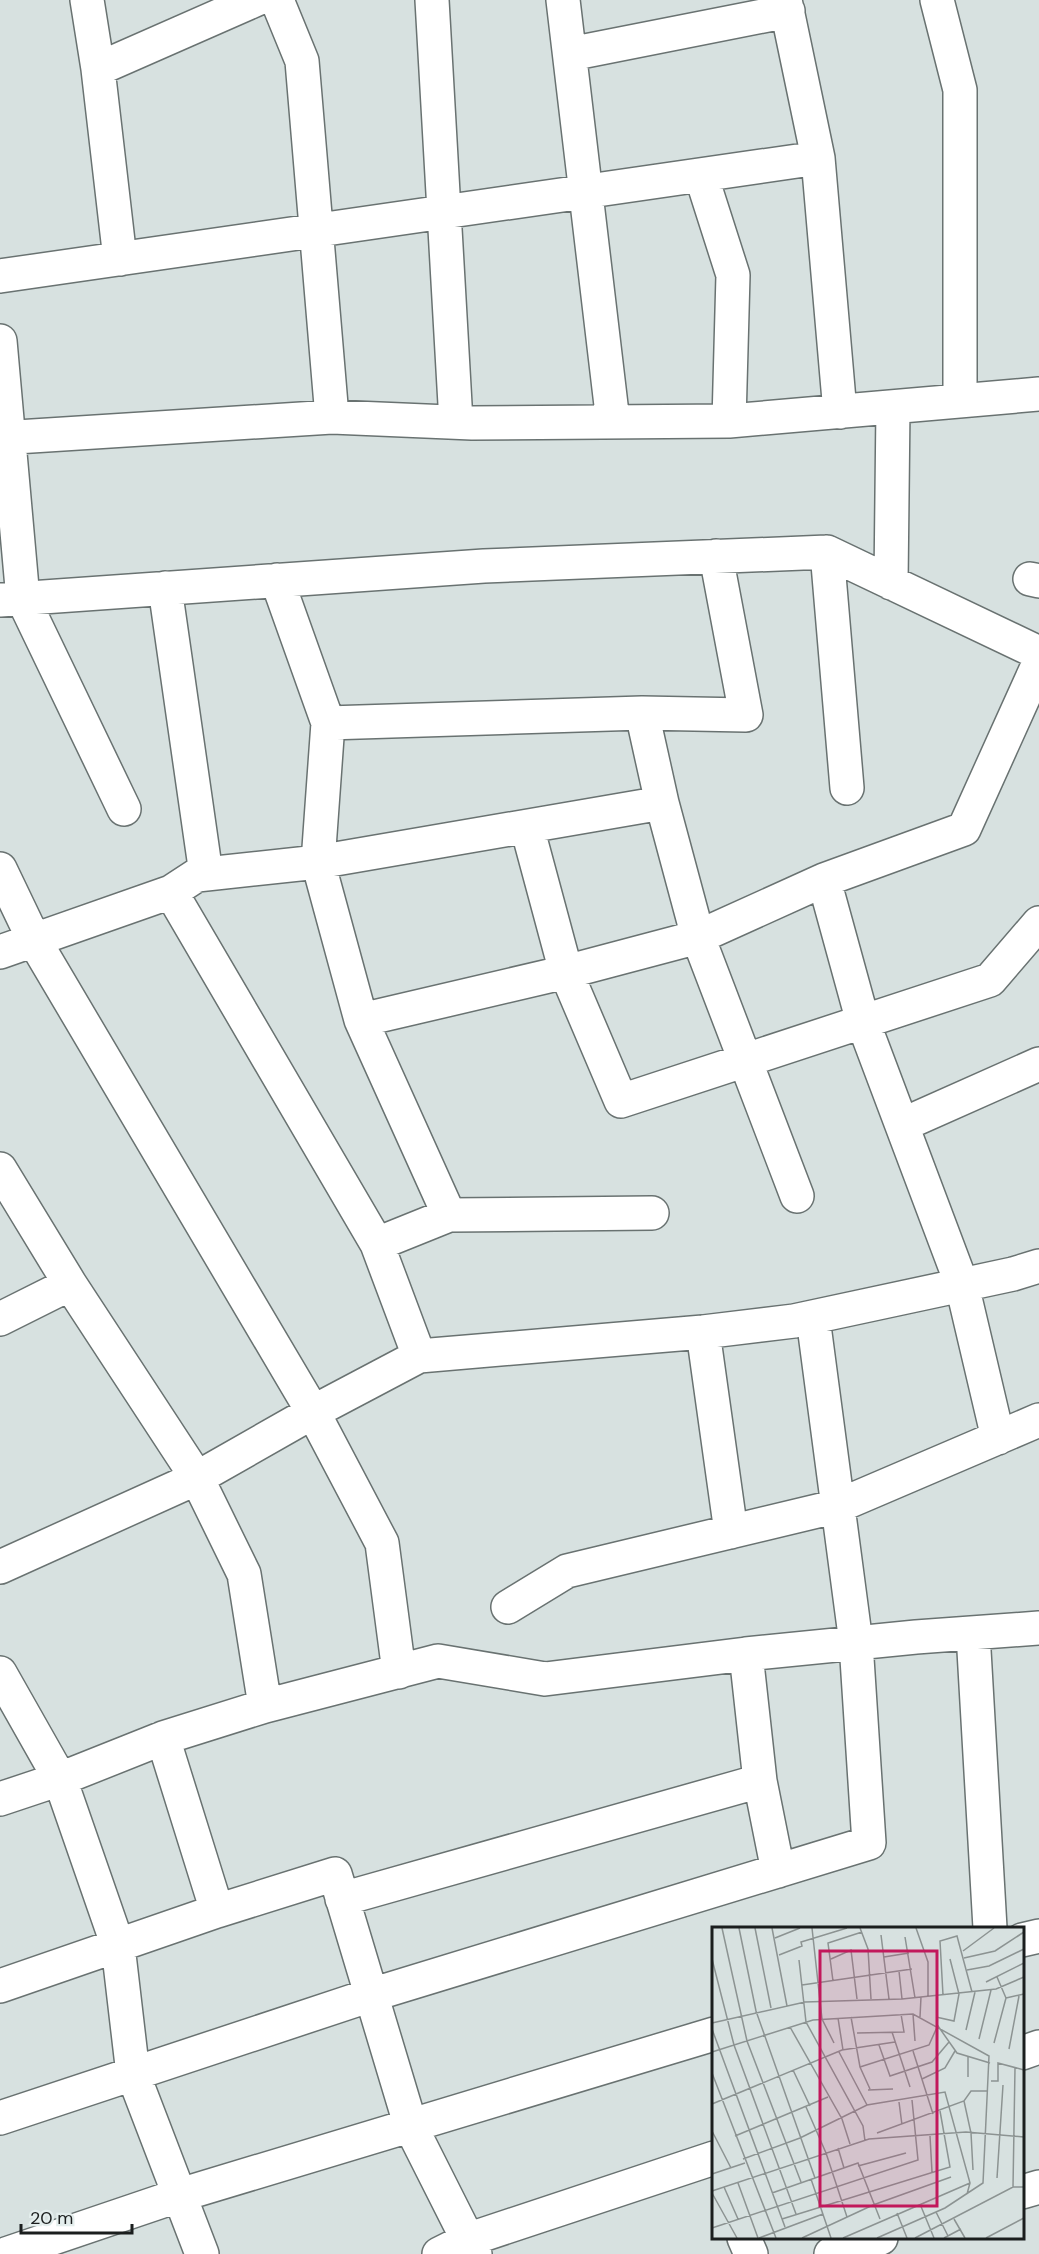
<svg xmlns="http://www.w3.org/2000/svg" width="1039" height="2254" viewBox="0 0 1039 2254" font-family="'DM Sans',sans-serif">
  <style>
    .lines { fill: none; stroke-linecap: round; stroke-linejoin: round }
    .minor-casing { stroke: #697271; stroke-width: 36 }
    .minor { stroke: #fff; stroke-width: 33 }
    .inset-road { fill: none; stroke: #8c9392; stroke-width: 1.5 }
    .view { fill: #c2185b; fill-opacity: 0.15; stroke: #c2185b; stroke-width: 3 }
    .inset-edge { fill: none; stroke: #1b1e1e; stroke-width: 3 }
  </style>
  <rect width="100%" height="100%" fill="#d7e1e0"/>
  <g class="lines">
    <g class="minor-casing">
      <path id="minor" d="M87 0 98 69 120 259
        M277 0 302 61 332 417
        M432 0 456 422
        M563 0 613 422
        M785 0 818 158 840 412
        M937 0 960 90V401
        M570 54 788 11
        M98 69 255 0
        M701 175 733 275 729 421
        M0 276 818 158
        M0 341 23 599 124 809
        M0 438 332 417 472 423 729 421 1039 394
        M827 552 847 788
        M1030 579 1039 581
        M277 580 328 723 318 862 361 1020 449 1215
        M891 583 893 407
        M165 588 206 874
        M0 600 484 566 827 552 1039 653
        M642 713 662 803 698 937 797 1196
        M328 723 642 713 746 715 716 556
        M527 827 566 972 621 1101 990 980 1039 923
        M0 869 34 940 313 1412 382 1543 399 1672
        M824 880 863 1022 962 1285 998 1438
        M171 892 377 1244 419 1356
        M0 952 171 892 197 875 318 862 662 803
        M361 1020 566 972 698 937 824 880 964 829 1039 663
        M902 1125 1039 1064
        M0 1169 70 1284 197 1478 244 1574 265 1706
        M377 1244 449 1215 652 1213
        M0 1319 70 1284
        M703 1332 731 1532
        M0 1567 197 1478 313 1412 419 1356 703 1332 794 1321 1013 1274 1039 1266
        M508 1607 567 1571 838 1506 1039 1420
        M973 1633 990 1928
        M746 1654 760 1781 778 1871
        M0 1673 60 1779 118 1946 133 2074 202 2254
        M163 1738 217 1911
        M0 1799 60 1779 163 1738 265 1706 438 1661 545 1679 746 1654 916 1637 1039 1628
        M342 1899 760 1781
        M1022 1940 1039 1936
        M0 1986 217 1911 335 1874 411 2127 475 2254
        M1022 2053 1039 2047
        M0 2118 371 1995 869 1843 856 1643 813 1318
        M1022 2192 1039 2187
        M744 2238 751 2254
        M6 2254 180 2195 714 2034
        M439 2254 467 2240 714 2158
        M831 2254 881 2238"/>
    </g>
    <use href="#minor" class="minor"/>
  </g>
  <g transform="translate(712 1927)">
    <rect width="312" height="312" fill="#d7e1e0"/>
    <path class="inset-road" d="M10 1 35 114 89 255M27 1 44 84 103 251M43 1 59 81M60 1 75 79M100 1 110 92 122 116M148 1 156 22 159 72M204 1 216 35V70M169 8 177 72M193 10 203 71M63 11 88 1M251 24 282 1M67 28 90 19 89 15 135 1M172 30 197 26M252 31 283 24 312 5M0 32 22 118 84 287M119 32 139 23 145 72M87 33 94 95 151 199 153 214M255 43 277 39 312 22M187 44 190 72M121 54 116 16 150 5M274 55 312 36M90 58 200 42M231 68 228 14 245 9 260 65M294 71 312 67M201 87 203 114M139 90 148 140 158 162M208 90 209 70M224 90 242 94 247 67 238 32M126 91 131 123M0 96 93 75 190 72 284 62 312 50M226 99 245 126 278 136M78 100 130 192 138 217M0 102 73 300M254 103 263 65M180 105 198 160M145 106 192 105 189 87M267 112 279 63M282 116 294 71 285 50M167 118 178 149 220 135 237 115M297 122 307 69M201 124 221 187M0 125 101 93 201 87 277 129 271 256 233 281 165 311M127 125 155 178M148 140 217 118 226 98M81 143 98 179M0 146 64 311M256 150V130M210 152 233 141 243 124M279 154H286V136L312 143M156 163 181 162M252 174 259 206 261 243M187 175 190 198M0 177 130 123 183 115M94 180 114 226 135 290M0 204 19 241M165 206 252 174 259 164H275M23 209 116 170M218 209 220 245M126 221 132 241M31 232 88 211 155 178 233 165 258 256 255 267M146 239 194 226M0 247 33 236M285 251 291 158M99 252 119 311M26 256 46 311M12 260 26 292M301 260 303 141M0 264 157 212 254 205 312 210M0 266 25 311M60 266 146 236 168 292M208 277 222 311M224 285 236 309M185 286 195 311M70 292 238 240 228 184M242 292 253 311M0 301 206 233 200 173M47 311 111 287M90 311 161 278 239 250M131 311 258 256M203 311 301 260H312M232 311 249 302M274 311 312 291"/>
    <path class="view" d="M108 24H225V279H108Z"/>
    <rect width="312" height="312" class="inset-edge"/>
  </g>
  <path d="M21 2224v9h111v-9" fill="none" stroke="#1b1e1e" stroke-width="3"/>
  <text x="30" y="2224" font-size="18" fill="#1b1e1e" stroke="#e4eeed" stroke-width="4.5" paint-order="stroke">20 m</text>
</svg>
